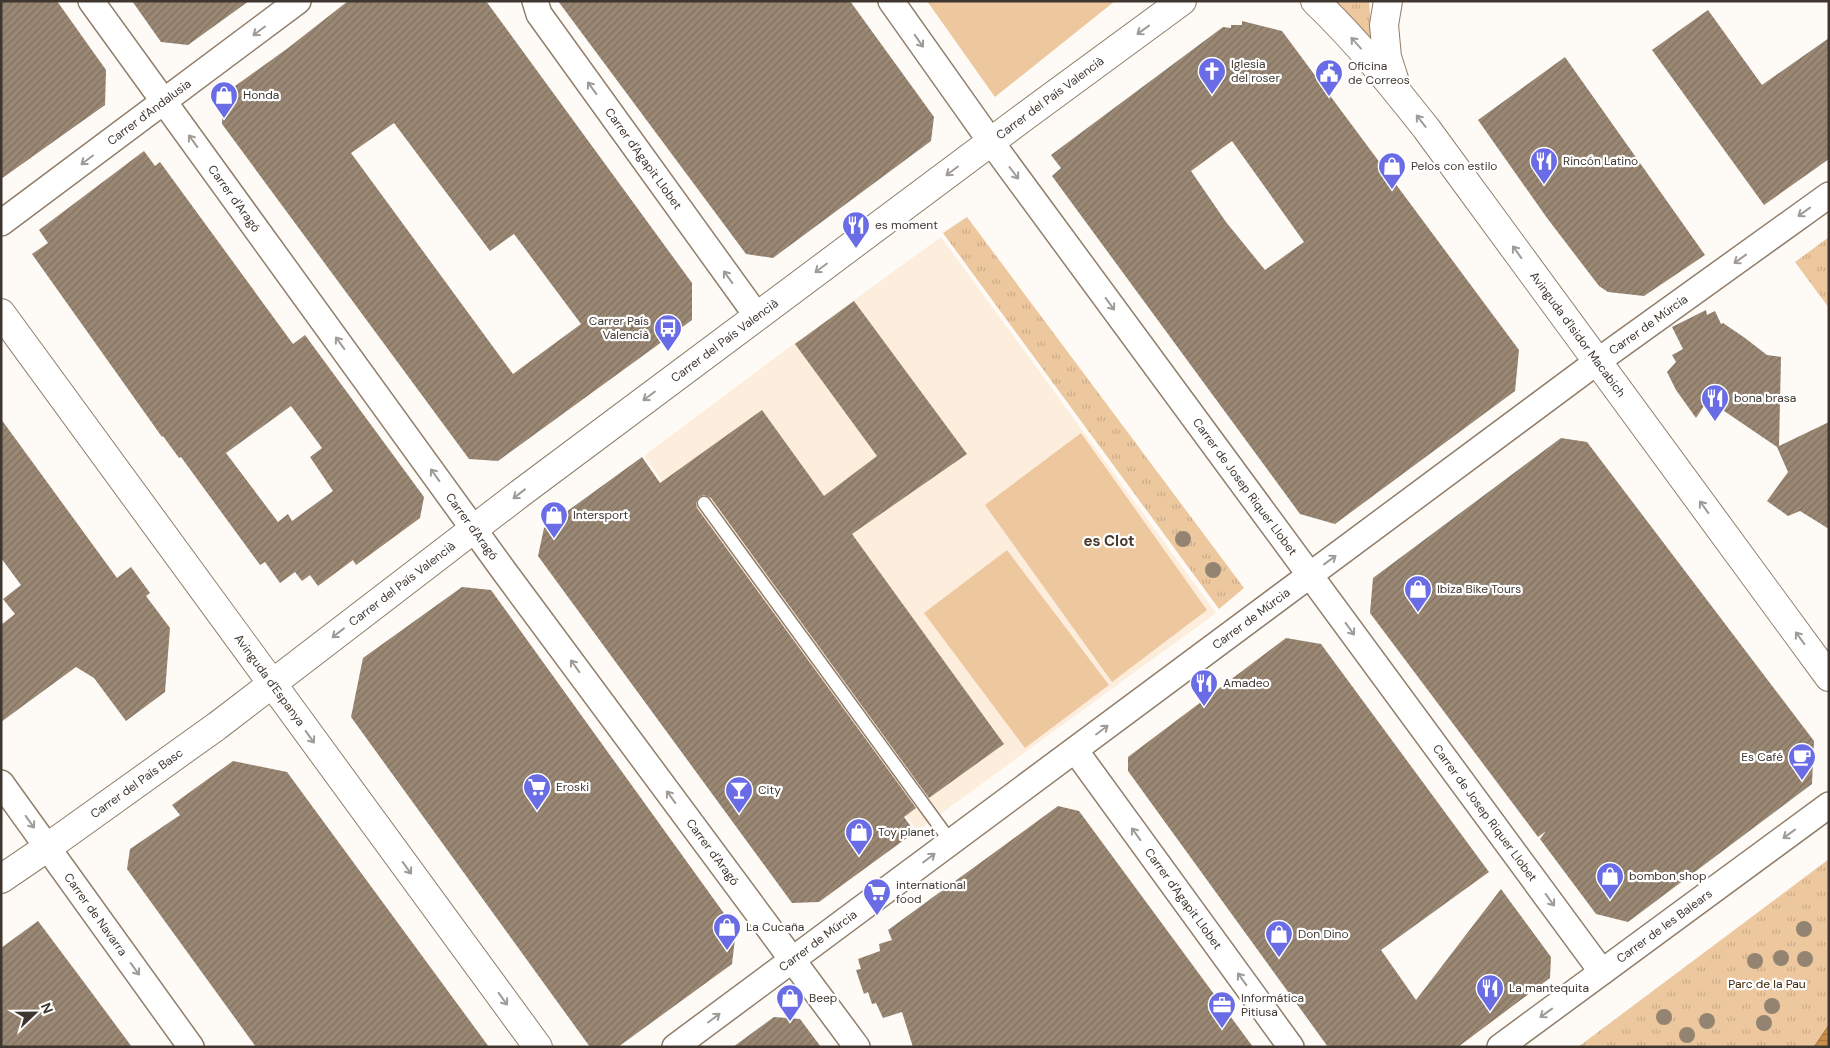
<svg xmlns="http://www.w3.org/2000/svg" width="1830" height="1048" viewBox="0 0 1830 1048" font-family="'DM Sans',sans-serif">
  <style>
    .built { fill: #fdeddd }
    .green { fill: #edc79e }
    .park { fill: url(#park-tufts) }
    .water { fill: url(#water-rules); stroke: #a17543 }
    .building { fill: url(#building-hatch); fill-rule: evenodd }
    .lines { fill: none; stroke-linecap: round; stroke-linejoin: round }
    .lane-casing { stroke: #907e6a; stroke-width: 15 }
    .street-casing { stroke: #907e6a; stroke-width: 28 }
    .secondary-casing { stroke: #907e6a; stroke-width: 30 }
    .lane { stroke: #fff; stroke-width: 12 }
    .street { stroke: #fff; stroke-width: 25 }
    .secondary { stroke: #fff; stroke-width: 28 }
    .tree { fill: #938471 }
    .oneway { stroke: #9f9b97 }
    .labels { text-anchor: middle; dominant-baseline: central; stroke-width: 4.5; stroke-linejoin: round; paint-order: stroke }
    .poi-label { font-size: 12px; fill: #3f372f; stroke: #fff; text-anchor: start }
    .street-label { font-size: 12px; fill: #3f372f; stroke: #fff }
    .park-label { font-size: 12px; fill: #3c2405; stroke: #fff }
    .quarter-label { font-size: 15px; font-weight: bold; fill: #483826; stroke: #fff }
  </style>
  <defs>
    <pattern id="park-tufts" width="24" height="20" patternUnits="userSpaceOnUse" patternTransform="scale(1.25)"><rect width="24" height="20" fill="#edc79e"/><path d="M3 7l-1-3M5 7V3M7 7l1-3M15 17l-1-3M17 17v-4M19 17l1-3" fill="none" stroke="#ccac88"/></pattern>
    <pattern id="water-rules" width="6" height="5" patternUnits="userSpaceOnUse" patternTransform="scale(1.25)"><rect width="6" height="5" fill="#cb904b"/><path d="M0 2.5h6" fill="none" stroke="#a6763f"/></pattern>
    <pattern id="building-hatch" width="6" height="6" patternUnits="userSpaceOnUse" patternTransform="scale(1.25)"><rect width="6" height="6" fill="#9a8874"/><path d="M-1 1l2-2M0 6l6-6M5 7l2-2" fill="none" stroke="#7f7060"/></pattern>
  </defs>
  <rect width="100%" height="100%" fill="#fefaf6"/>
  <path class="built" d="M941 237 1216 613 917 831 644 456 795 343Z"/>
  <path class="green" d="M927 1H1115L995 97Z
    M1081 433 1207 610 1112 682 985 505Z
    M1007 550 1109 685 1025 748 924 613Z"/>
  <path class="park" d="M1327 1H1369L1372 39 1368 42Z
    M967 217 1244 588 1219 609 943 233Z
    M1829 237V308L1795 262Z
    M1829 859V1047H1578Z"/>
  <path class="water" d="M1829 1025V1047H1814Z"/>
  <path class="building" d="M1 1H57L106 70 105 105 1 179Z
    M132 1H249L188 45 161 42Z
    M348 1H486L692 283V320L498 461 469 459 222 124 224 94 288 48ZM394 123 490 251 514 234 581 324 513 374 351 153Z
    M558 1H850L934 117 931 141 773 258 746 254Z
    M1708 10 1762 85 1829 38V159L1764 205 1652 50Z
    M1242 21 1282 31 1519 350 1515 391 1335 524 1300 514 1052 176 1061 168 1051 155 1223 27 1231 28V25H1242ZM1232 141 1304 242 1265 270 1226 222 1191 171Z
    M1565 57 1705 255 1644 296 1608 292 1599 286 1547 218 1478 120Z
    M144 151 155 166 160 162 293 344 305 335 424 497 420 518 356 565 353 560 318 586 310 575 302 581 295 572 280 583 265 562 260 565 181 457 179 458 163 436 162 437 32 254 48 243 39 230ZM291 406 322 448 310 457 333 491 292 521 288 514 278 522 226 453Z
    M854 301 967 454 852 534 1004 744 929 798 711 498 704 495 699 497 696 503 697 508 916 808 904 817 915 832 819 902 792 903 538 556 544 528 642 457 660 483 762 410 824 496 877 456 795 344Z
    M1706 310 1707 315 1715 311 1721 324 1723 323 1745 338 1767 355 1781 357 1779 446 1829 422V529L1800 511 1788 516 1767 501 1788 472 1777 447 1708 400 1696 418 1676 390 1667 372 1676 362 1672 355 1683 349 1672 327Z
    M1 419 117 578 131 567 150 593 146 596 170 628 165 692 126 721 94 678 76 667 1 722V625L15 614 3 599 21 585 1 558Z
    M1561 438 1587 442 1814 741 1812 784 1628 922 1596 914 1540 839 1546 831 1538 837 1370 613 1373 578Z
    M462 587 491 590 736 930 732 964 618 1047H590L351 717 363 658Z
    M1286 638 1321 644 1489 872 1381 950 1416 1000 1501 889 1551 957 1550 978 1458 1047H1328L1128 771V757Z
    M233 761 287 772 489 1047H256L127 869 130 849 180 815 172 805Z
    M1058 806 1079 811 1253 1047H913L902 1012 883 1018 876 1003 872 1004 868 992 864 994 856 970 861 969 858 959 880 951 879 944 892 940 888 930Z
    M38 921 86 985 132 1047H1V948Z
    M774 1017 800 1019 821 1047H733Z"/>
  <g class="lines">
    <g class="lane-casing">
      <path id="lane" d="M704 503 951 842"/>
    </g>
    <g class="street-casing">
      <g id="street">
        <path id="s1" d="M91 1 504 571 857 1047"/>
        <path id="s2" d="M535 1 539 14 757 316"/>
        <path id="s3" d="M891 1 991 142 1602 972"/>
        <path id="s4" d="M1 223 298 1"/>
        <path id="s5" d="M1075 750 1291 1047"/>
        <path id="s6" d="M1 783 191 1047"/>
        <path id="s7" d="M675 1047 1598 361 1829 195"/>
        <path id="s8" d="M1500 1047 1829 805"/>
      </g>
    </g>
    <g class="secondary-casing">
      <g id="secondary">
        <path id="s9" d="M1315 1C1356 40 1391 84 1426 128L1829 677"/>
        <path d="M1388 1 1384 25 1387 57 1396 85"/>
        <path id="s10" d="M1 313 538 1047"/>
        <path id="s11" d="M1 879 48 847 217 726 522 492 1024 117 1182 1"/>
      </g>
    </g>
    <use href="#lane" class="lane"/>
    <use href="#street" class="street"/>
    <use href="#secondary" class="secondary"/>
  </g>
  <g class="tree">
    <circle cx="1183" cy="539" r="8"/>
    <circle cx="1213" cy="570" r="8"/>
    <circle cx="1804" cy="929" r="8"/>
    <circle cx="1781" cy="958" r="8"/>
    <circle cx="1805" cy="959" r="8"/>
    <circle cx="1755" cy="961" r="8"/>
    <circle cx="1772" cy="1006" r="8"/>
    <circle cx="1664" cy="1017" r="8"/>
    <circle cx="1707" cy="1021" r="8"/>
    <circle cx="1764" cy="1023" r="8"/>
    <circle cx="1687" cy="1035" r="8"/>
  </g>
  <defs><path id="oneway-shaft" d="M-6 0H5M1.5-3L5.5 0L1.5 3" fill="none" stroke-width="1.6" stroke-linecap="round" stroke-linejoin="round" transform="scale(1.25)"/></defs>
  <g class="oneway">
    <use href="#oneway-shaft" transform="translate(1143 30) rotate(144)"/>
    <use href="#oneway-shaft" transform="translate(259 31) rotate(143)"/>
    <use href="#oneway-shaft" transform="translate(919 41) rotate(55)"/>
    <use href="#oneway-shaft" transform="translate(1356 43) rotate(-132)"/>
    <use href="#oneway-shaft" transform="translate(592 88) rotate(-126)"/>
    <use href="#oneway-shaft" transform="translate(1421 121) rotate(-128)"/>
    <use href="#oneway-shaft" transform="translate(193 141) rotate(-126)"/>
    <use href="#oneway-shaft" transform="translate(87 160) rotate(143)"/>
    <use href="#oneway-shaft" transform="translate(952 171) rotate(143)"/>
    <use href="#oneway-shaft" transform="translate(1014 173) rotate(53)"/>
    <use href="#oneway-shaft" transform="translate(1804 212) rotate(144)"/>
    <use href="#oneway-shaft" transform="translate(1517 252) rotate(-126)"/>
    <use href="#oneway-shaft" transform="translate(1740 259) rotate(144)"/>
    <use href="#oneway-shaft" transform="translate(821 268) rotate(143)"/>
    <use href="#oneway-shaft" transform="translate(728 277) rotate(-126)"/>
    <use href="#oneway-shaft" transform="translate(1110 304) rotate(54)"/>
    <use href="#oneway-shaft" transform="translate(340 343) rotate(-126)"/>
    <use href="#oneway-shaft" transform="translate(649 396) rotate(143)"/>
    <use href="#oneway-shaft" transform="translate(435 475) rotate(-126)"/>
    <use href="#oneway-shaft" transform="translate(519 494) rotate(142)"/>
    <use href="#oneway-shaft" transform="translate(1704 507) rotate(-126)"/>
    <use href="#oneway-shaft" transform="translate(1330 560) rotate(-36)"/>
    <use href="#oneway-shaft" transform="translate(1350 629) rotate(54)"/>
    <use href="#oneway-shaft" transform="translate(338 633) rotate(142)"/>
    <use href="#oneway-shaft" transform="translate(1800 638) rotate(-126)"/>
    <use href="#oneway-shaft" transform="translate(575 666) rotate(-126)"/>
    <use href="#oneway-shaft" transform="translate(1102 730) rotate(-37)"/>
    <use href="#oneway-shaft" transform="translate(310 737) rotate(54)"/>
    <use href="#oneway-shaft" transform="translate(671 797) rotate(-126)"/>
    <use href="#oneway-shaft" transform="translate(30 822) rotate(54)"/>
    <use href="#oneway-shaft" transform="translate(1136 834) rotate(-126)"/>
    <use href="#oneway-shaft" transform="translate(1789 834) rotate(144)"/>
    <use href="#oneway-shaft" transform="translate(929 858) rotate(-37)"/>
    <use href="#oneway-shaft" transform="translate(407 868) rotate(54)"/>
    <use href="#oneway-shaft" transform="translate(1550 900) rotate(54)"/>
    <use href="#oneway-shaft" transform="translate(135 969) rotate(54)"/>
    <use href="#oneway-shaft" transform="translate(1242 979) rotate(-126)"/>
    <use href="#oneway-shaft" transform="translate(503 999) rotate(54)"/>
    <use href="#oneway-shaft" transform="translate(1546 1013) rotate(144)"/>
    <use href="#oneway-shaft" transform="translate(714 1018) rotate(-37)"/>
  </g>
  <defs>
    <g id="church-pin" transform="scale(1.4375)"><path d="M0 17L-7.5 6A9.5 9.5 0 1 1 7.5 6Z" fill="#6a6ce6" stroke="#fff"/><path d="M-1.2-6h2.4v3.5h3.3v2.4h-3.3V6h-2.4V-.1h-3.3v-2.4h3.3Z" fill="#fff"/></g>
    <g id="civic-pin" transform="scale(1.4375)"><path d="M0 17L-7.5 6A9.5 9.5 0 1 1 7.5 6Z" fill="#6a6ce6" stroke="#fff"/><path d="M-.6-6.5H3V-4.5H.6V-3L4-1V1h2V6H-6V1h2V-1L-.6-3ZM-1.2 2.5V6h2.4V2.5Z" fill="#fff"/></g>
    <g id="shop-pin" transform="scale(1.4375)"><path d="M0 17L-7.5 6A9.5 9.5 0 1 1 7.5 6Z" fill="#6a6ce6" stroke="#fff"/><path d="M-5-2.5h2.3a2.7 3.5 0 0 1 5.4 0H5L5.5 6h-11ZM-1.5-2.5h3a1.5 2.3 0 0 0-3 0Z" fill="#fff"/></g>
    <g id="restaurant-pin" transform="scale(1.4375)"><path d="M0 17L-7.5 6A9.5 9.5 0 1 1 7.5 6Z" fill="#6a6ce6" stroke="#fff"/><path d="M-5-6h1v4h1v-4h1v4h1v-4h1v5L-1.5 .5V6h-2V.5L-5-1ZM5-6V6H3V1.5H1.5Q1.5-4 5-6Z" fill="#fff"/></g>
    <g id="bus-pin" transform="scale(1.4375)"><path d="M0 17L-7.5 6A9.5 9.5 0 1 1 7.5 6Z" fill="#6a6ce6" stroke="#fff"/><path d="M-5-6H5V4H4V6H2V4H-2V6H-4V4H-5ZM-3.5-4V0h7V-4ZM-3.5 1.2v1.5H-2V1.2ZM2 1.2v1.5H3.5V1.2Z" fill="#fff"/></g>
    <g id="cafe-pin" transform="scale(1.4375)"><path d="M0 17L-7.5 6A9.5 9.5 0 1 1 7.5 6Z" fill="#6a6ce6" stroke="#fff"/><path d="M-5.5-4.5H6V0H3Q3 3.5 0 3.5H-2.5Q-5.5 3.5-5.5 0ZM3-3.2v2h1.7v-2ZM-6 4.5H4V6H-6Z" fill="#fff"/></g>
    <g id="supermarket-pin" transform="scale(1.4375)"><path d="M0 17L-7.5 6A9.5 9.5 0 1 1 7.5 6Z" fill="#6a6ce6" stroke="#fff"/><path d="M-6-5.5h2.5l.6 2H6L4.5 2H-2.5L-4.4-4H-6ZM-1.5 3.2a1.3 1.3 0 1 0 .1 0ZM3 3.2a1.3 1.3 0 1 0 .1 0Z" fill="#fff"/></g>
    <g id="bar-pin" transform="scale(1.4375)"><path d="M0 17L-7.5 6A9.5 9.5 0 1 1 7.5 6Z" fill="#6a6ce6" stroke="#fff"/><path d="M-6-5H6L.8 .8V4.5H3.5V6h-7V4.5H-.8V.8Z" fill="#fff"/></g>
    <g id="office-pin" transform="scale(1.4375)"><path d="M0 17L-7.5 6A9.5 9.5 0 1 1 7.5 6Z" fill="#6a6ce6" stroke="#fff"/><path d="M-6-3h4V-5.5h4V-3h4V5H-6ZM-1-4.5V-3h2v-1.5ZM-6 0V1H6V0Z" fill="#fff"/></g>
  </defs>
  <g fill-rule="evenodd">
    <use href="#church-pin" x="1212" y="71"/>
    <use href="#civic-pin" x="1329" y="73"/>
    <use href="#shop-pin" x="224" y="95"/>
    <use href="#restaurant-pin" x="1544" y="161"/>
    <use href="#shop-pin" x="1392" y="166"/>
    <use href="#restaurant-pin" x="856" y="225"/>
    <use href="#bus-pin" x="668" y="328"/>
    <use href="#restaurant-pin" x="1715" y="398"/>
    <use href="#shop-pin" x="554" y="515"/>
    <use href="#shop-pin" x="1418" y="589"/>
    <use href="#restaurant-pin" x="1204" y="683"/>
    <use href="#cafe-pin" x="1802" y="757"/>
    <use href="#supermarket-pin" x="537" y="787"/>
    <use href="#bar-pin" x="739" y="790"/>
    <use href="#shop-pin" x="859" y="832"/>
    <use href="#shop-pin" x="1610" y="876"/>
    <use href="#supermarket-pin" x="877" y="892"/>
    <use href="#shop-pin" x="727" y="927"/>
    <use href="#shop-pin" x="1279" y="934"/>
    <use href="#restaurant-pin" x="1490" y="988"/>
    <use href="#shop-pin" x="790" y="998"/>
    <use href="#office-pin" x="1222" y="1005"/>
  </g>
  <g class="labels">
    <g class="poi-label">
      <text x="1231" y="64">Iglesia<tspan x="1231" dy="14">del roser</tspan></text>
      <text x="1348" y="66">Oficina<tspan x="1348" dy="14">de Correos</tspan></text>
      <text x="243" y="95">Honda</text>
      <text x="1563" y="161">Rincón Latino</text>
      <text x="1411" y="166">Pelos con estilo</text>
      <text x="875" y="225">es moment</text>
      <text x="649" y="321" text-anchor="end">Carrer País<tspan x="649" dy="14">Valencià</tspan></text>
      <text x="1734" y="398">bona brasa</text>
      <text x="573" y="515">Intersport</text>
      <text x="1437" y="589">Ibiza Bike Tours</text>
      <text x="1223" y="683">Amadeo</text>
      <text x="1783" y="757" text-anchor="end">Es Café</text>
      <text x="556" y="787">Eroski</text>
      <text x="758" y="790">City</text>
      <text x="878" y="832">Toy planet</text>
      <text x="1629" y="876">bombon shop</text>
      <text x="896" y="885">international<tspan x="896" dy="14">food</tspan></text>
      <text x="746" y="927">La Cucaña</text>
      <text x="1298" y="934">Don Dino</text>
      <text x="1509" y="988">La mantequita</text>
      <text x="809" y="998">Beep</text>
      <text x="1241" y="998">Informática<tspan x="1241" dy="14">Pitiusa</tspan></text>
    </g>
    <g class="street-label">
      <text stroke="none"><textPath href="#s11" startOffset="1308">Carrer del País Valencià</textPath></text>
      <text stroke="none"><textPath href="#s4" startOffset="185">Carrer d'Andalusia</textPath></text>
      <text stroke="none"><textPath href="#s2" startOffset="192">Carrer d'Agapit Llobet</textPath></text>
      <text stroke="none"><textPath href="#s1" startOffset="244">Carrer d'Aragó</textPath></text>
      <text stroke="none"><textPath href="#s7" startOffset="1212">Carrer de Múrcia</textPath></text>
      <text stroke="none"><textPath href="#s9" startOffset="425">Avinguda d'Isidor Macabich</textPath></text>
      <text stroke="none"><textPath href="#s11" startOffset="902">Carrer del País Valencià</textPath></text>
      <text stroke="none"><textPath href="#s3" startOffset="601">Carrer de Josep Riquer Llobet</textPath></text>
      <text stroke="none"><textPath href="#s1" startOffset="649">Carrer d'Aragó</textPath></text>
      <text stroke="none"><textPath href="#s11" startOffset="498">Carrer del País Valencià</textPath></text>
      <text stroke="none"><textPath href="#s7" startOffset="718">Carrer de Múrcia</textPath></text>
      <text stroke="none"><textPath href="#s10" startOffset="455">Avinguda d'Espanya</textPath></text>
      <text stroke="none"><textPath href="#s11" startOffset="166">Carrer del País Basc</textPath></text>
      <text stroke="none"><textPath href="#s3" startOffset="1006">Carrer de Josep Riquer Llobet</textPath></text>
      <text stroke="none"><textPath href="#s1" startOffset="1054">Carrer d'Aragó</textPath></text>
      <text stroke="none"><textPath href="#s5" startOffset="184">Carrer d'Agapit Llobet</textPath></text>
      <text stroke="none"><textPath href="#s6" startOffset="162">Carrer de Navarra</textPath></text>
      <text stroke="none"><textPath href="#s8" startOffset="204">Carrer de les Balears</textPath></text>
      <text stroke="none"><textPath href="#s7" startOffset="178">Carrer de Múrcia</textPath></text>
    </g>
    <g class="park-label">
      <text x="1767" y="984">Parc de la Pau</text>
    </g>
    <g class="quarter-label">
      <text x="1109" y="541">es Clot</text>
    </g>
  </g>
  <rect width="1830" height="1048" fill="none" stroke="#3f372f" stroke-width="5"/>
  <g transform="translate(35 1013) rotate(68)" stroke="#ffffff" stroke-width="4" paint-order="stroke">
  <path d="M0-4L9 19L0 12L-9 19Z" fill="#3f372f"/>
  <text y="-8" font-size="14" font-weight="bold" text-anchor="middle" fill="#3f372f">N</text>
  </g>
</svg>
